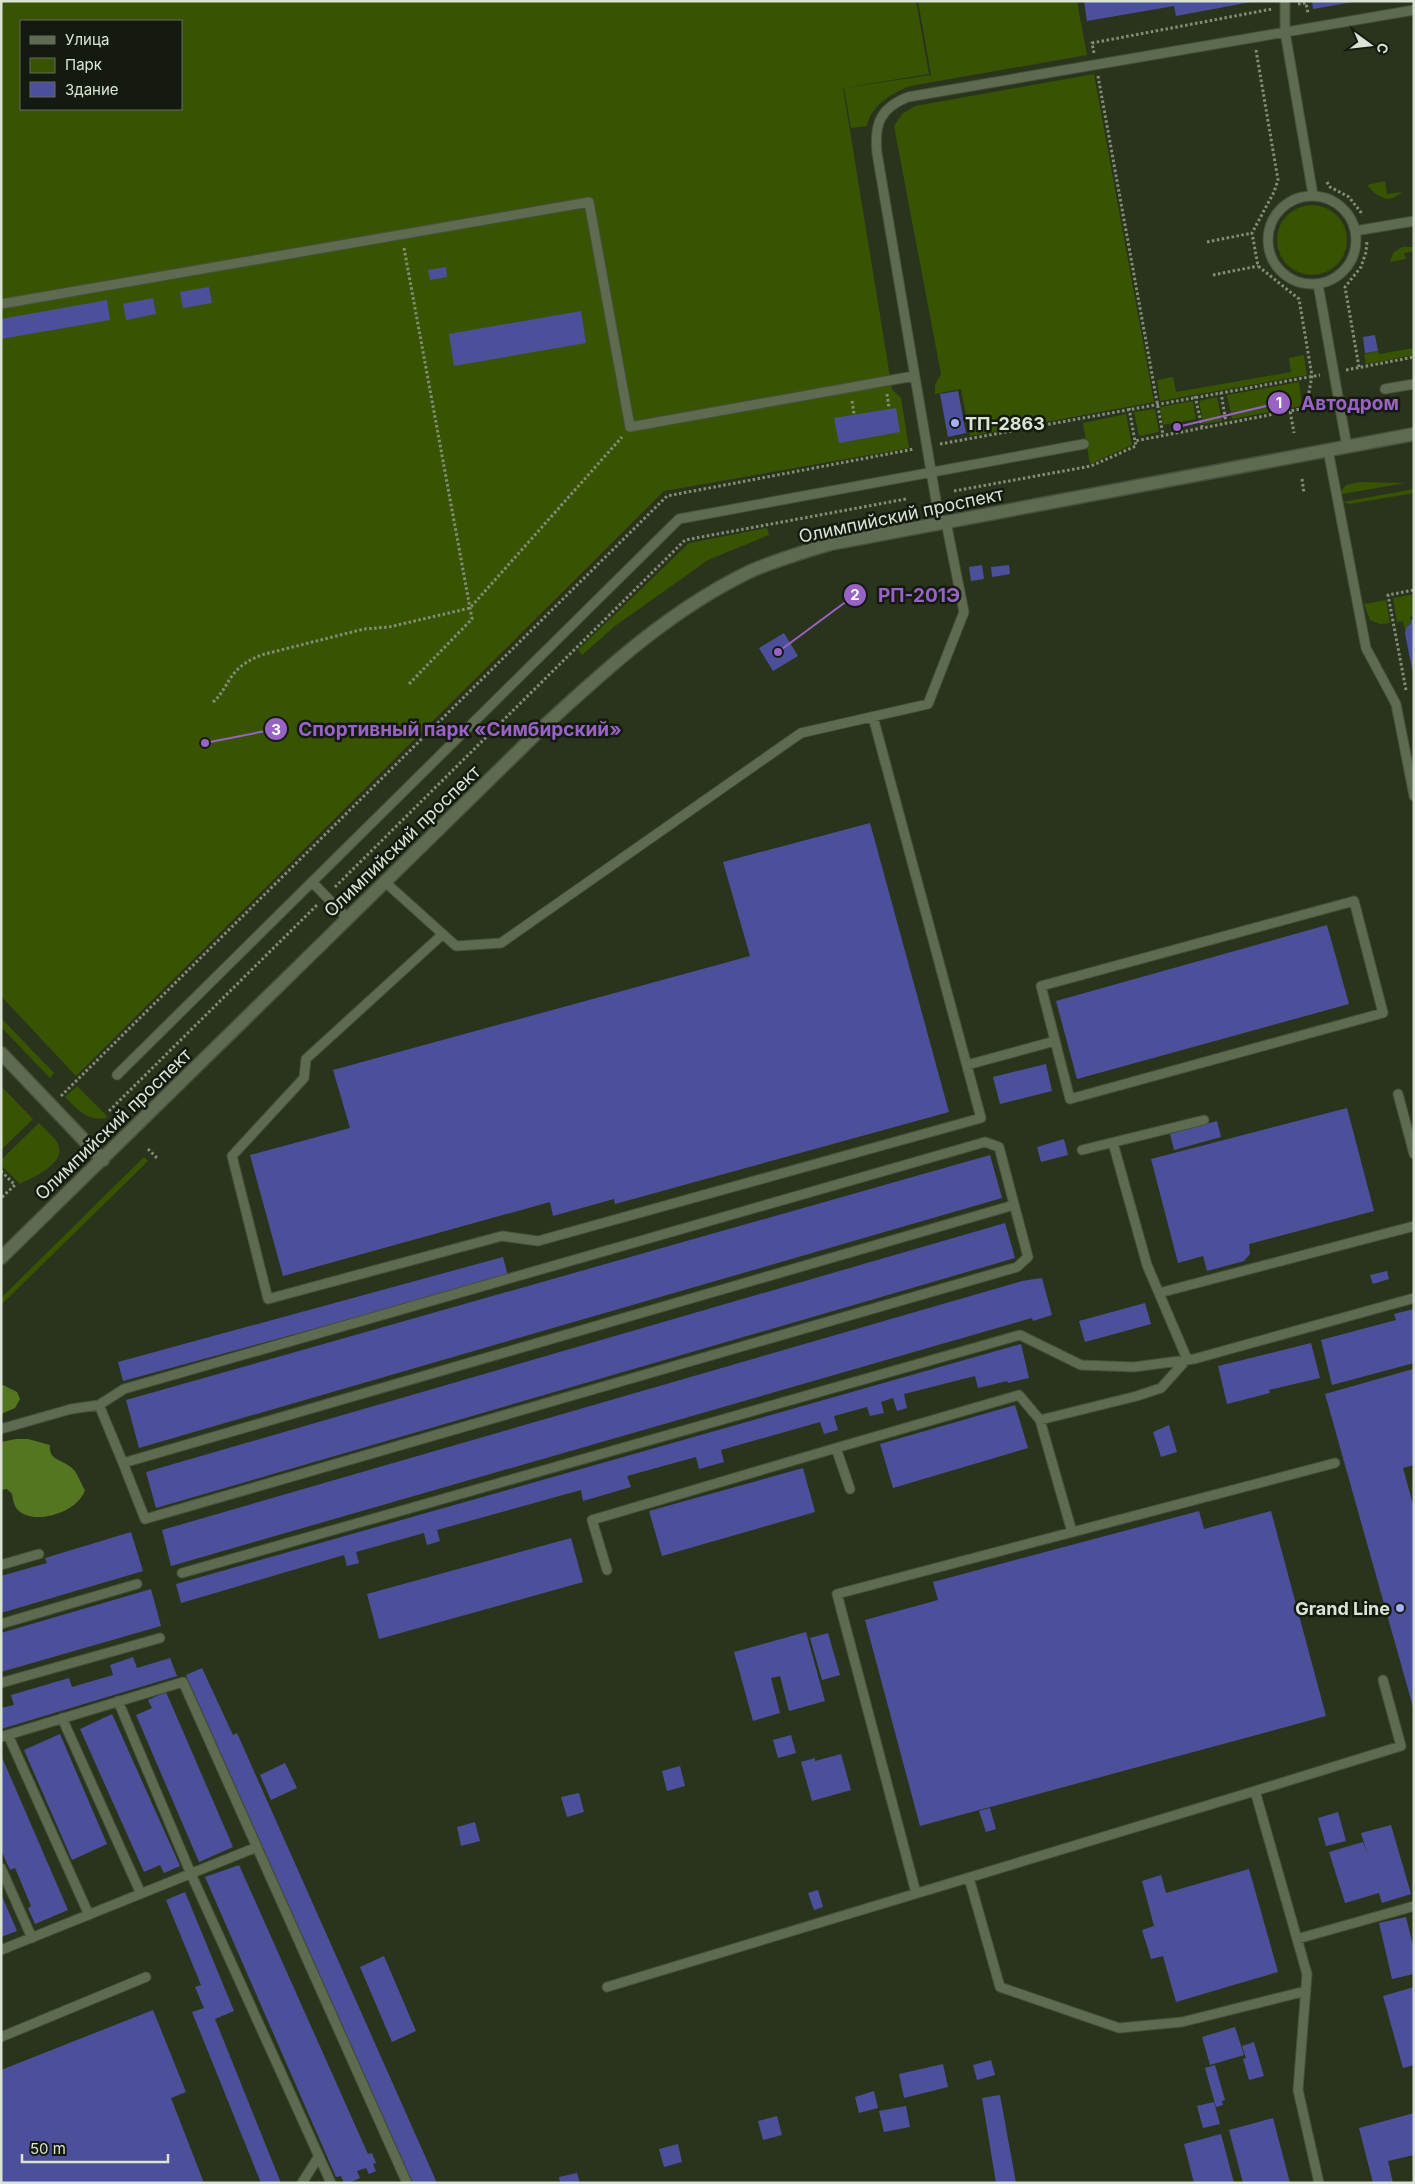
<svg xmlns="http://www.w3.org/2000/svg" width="1415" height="2184" viewBox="0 0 1415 2184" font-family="Inter,sans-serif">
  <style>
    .green { fill: #385402; fill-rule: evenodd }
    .forest { fill: #547621 }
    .building { fill: #4c509a }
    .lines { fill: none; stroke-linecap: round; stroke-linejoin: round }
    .service-casing { stroke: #46503c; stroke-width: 11 }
    .minor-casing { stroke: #46503c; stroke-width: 15 }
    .tertiary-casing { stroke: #46503c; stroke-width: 15 }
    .path { stroke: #848d7a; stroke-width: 3; stroke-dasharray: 2.5 2.5; stroke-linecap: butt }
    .service { stroke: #5f6b51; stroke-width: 9 }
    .minor { stroke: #5f6b51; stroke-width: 12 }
    .tertiary { stroke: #5f6b51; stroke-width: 12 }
    .poi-dot { fill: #a8b0fc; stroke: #151a10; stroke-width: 2 }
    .labels { text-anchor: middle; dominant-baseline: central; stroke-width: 5; stroke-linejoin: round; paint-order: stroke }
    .poi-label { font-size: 18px; font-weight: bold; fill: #dbe3d4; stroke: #151a10; text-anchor: start }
    .street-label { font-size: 18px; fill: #dbe3d4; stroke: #151a10 }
    .leader { fill: none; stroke: #9863c5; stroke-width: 2 }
    .callout-dot { fill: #9863c5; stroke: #151a10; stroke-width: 2 }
    .mark-label { font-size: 15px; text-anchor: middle; font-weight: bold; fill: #fff }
    .callout-label { font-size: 19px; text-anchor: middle; font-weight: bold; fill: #9863c5; stroke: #151a10; stroke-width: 5; stroke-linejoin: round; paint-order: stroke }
  </style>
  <rect width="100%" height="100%" fill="#2a341d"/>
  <path class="green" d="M1 1H916L929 74 843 88 892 389 901 398 909 448 664 491 76 1076 1 996ZM21 21H181V109H21Z
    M918 1H1077L1087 55 910 86C892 93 871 105 867 126L851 128 844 88 931 75Z
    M1094 74 1154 402 970 436 961 389 935 394V385L941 374 894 126 902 114 915 106Z
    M1385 181 1387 194 1402 192C1389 205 1377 197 1367 185Z
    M1277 240a35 35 0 1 1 70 0a35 35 0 1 1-70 0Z
    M1402 247H1414V251L1404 253 1406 259 1390 262 1393 253Z
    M1414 348V355L1366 364 1364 354 1378 351 1379 354Z
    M1304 355 1307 375 1160 401 1157 380 1173 377 1176 392 1291 372 1289 358Z
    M1299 382 1302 406 1232 419 1227 395Z
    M1217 397 1222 421 1203 424 1199 401Z
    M1193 401 1196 419 1163 425 1160 407Z
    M1155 409 1159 432 1139 436 1134 412Z
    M1126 414 1132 445 1090 464 1083 423Z
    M1359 482 1405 483 1342 494V490L1346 485Z
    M1414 489V493L1350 504 1343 502Z
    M767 528 769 535 708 560 615 626 582 655 578 650 689 543Z
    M1414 594V616L1410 617 1411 622 1405 630 1403 621 1397 622 1393 598Z
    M1386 600 1390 623 1380 624 1370 620 1364 604Z
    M1 1018 54 1073 50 1078 1 1027Z
    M1 1086 33 1119 1 1150Z
    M77 1086 108 1117C90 1124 77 1109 65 1097Z
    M39 1123C45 1130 54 1136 58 1144 67 1164 33 1177 20 1184L1 1165V1160Z
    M144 1157 148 1161 1 1305V1298Z"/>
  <path class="forest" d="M1 1384 17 1392 20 1399 15 1408 1 1414Z
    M16 1439H28L50 1445C48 1461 63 1459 73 1469 78 1474 81 1484 85 1490 79 1511 37 1526 19 1511 14 1507 13 1500 12 1494L7 1489 1 1490V1442Z"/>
  <path class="building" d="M1084 1H1251V2L1176 16 1174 6 1087 21Z
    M1312 1H1353V2L1313 9Z
    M446 267 447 277 430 280 428 270Z
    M209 287 212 303 183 308 180 292Z
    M153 298 156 314 126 320 123 304Z
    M107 300 110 320 1 339V319Z
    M581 311 586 343 454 366 449 334Z
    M1375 335 1378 351 1365 353 1363 337Z
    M958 391 966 433 948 437 940 394Z
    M896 408 900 432 839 443 834 418Z
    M982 565 984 579 971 581 969 567Z
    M1009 565 1010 574 992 577 991 567Z
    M1414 619V673H1413L1405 634 1406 628 1411 623V620Z
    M784 633 798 656 773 671 759 648Z
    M870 823 949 1112 615 1204 614 1199 553 1216 550 1202 283 1276 250 1155 350 1128 333 1070 750 956 723 862Z
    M1327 925 1349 1004 1077 1079 1056 1001Z
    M1046 1064 1052 1091 1000 1104 993 1077Z
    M1347 1108 1374 1211 1249 1244 1250 1254 1244 1261 1207 1271 1203 1256 1178 1263 1151 1159Z
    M1217 1121 1221 1137 1174 1150 1170 1134Z
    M1064 1139 1068 1155 1041 1162 1037 1147Z
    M990 1155 1002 1198 139 1448 126 1400Z
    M1005 1223 1015 1258 156 1508 146 1472Z
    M503 1257 508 1276 123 1381 118 1362Z
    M1387 1271 1389 1279 1373 1284 1370 1275Z
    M1042 1278 1052 1315 1033 1321 1032 1318 171 1566 162 1530 1022 1281Z
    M1145 1303 1151 1324 1085 1342 1079 1321Z
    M1414 1309V1363L1332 1385 1321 1340 1396 1320 1394 1314Z
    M1311 1343 1320 1378 1269 1390 1270 1393 1227 1404 1218 1366Z
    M1021 1344 1029 1378 1008 1383 1007 1381 978 1388 975 1376 904 1394 907 1408 897 1411 893 1398 881 1402 884 1413 870 1416 867 1407 834 1416 838 1430 824 1434 820 1422 721 1450 724 1462 699 1469 696 1457 627 1476 631 1487 583 1501 581 1490 437 1530 440 1541 427 1545 424 1533 356 1552 359 1563 347 1566 344 1555 181 1603 176 1584Z
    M1413 1369 1414 1465 1403 1468 1414 1508 1413 1707 1325 1394Z
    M1015 1405 1028 1448 893 1488 880 1444Z
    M1169 1425 1177 1452 1161 1457 1153 1432Z
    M803 1468 815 1512 662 1556 649 1511Z
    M1199 1511 1204 1529 1271 1511 1326 1716 920 1826 865 1620 938 1600 933 1582Z
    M131 1532 143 1571 1 1613V1576L47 1563 45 1558Z
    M571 1538 583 1582 379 1639 367 1594Z
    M151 1589 161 1626 1 1672V1633Z
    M806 1632 825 1701 789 1711 780 1676 771 1678 780 1713 753 1721 734 1652Z
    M828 1633 840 1675 822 1680 810 1638Z
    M133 1657 137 1668 170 1658 177 1676 1 1729V1708L14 1705 11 1695 69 1678 72 1687 113 1675 110 1665Z
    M202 1668 233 1735 237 1733 437 2183H413L186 1675Z
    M166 1692 233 1847 199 1862 136 1715 152 1708 148 1700Z
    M112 1714 180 1866 164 1873 160 1865 144 1872 80 1729Z
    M60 1734 107 1844 72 1860 24 1750Z
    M791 1735 796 1753 778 1758 773 1740Z
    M841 1754 851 1790 812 1801 801 1762 815 1758V1761Z
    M1 1755 68 1910 35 1924 28 1908 31 1906 15 1868 10 1870 1 1850Z
    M285 1763 297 1788 271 1800 260 1775Z
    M680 1766 685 1786 667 1791 662 1771Z
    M579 1793 584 1812 567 1817 561 1797Z
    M990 1808 996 1829 986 1832 979 1811Z
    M1338 1812 1346 1841 1326 1846 1318 1818Z
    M475 1822 480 1841 461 1846 457 1827Z
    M1391 1825 1411 1894 1382 1903 1379 1893 1345 1903 1329 1852 1363 1842 1368 1855 1361 1833Z
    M239 1865 368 2154 372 2153 376 2163 373 2164 376 2171 369 2174 366 2168 357 2171 360 2178 349 2183H344L341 2176 336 2177 205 1877Z
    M1249 1869 1278 1972 1176 2002 1163 1956 1151 1959 1142 1930 1154 1926 1142 1881 1161 1875 1166 1893Z
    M818 1890 823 1907 814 1910 808 1893Z
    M185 1892 234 2011 215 2019 281 2183H261L192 2012 204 2008 195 1987 201 1985 166 1900Z
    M1 1894 17 1931 1 1937Z
    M1406 1917 1414 1950V1974L1392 1979 1379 1923Z
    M384 1956 416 2031 392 2042 360 1967Z
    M1414 1987V2065L1403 2068 1383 1996Z
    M153 2010 186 2092 171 2098 204 2183H1V2070Z
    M1235 2027 1244 2055 1210 2065 1202 2037Z
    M1254 2042 1264 2076 1249 2080 1243 2059 1246 2058 1242 2046Z
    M991 2060 995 2075 977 2080 973 2065Z
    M943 2064 948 2087 904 2098 899 2074Z
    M1215 2065 1225 2100 1222 2101 1223 2105 1216 2107 1205 2068Z
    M874 2091 878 2108 859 2113 855 2097Z
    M1000 2095 1016 2183H996L982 2098Z
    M1214 2102 1220 2124 1203 2128 1197 2106Z
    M906 2106 910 2127 884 2132 879 2111Z
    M1414 2113V2155L1388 2161 1393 2183H1373L1359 2128Z
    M777 2116 782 2135 763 2140 758 2121Z
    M1273 2118 1290 2183H1243L1229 2130Z
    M1221 2134 1234 2183H1194L1184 2144Z
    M678 2144 682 2162 664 2167 659 2149Z
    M577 2173 580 2183H560L559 2177Z"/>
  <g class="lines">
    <g class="service-casing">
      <path id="service" d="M1285 1V32L1313 195
        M1268 240a44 44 0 1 1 88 0a44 44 0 1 1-88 0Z
        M1355 231 1414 221
        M1318 284 1347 447
        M1 304 589 202 630 427 914 376
        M1385 389 1414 384
        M1328 450 1366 648 1396 704 1414 796
        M940 524 877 153C874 124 880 108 908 97L1414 10
        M312 882 679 519 1084 444
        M385 882 456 946 501 943 801 733 928 704 964 612 946 522
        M1354 901 1383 1013 1070 1099 1041 986Z
        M443 934 306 1059 304 1078 232 1156 268 1299 502 1236 538 1241 981 1118 873 717
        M967 1065 1055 1041
        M117 1075 312 882 348 919
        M1398 1094 1414 1154
        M1082 1150 1204 1120
        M1159 1293 1414 1226
        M99 1405 123 1463 1014 1205
        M1040 1420 1072 1532
        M1 1429 71 1409 99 1405 124 1389 985 1142 999 1147 1028 1257 1017 1267 145 1519 123 1463
        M850 1489 836 1448 1019 1395 1040 1420 1137 1396 1161 1388 1187 1359 1147 1265 1113 1143
        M1 1565 39 1554
        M607 1570 592 1520 836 1448
        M182 1573 1020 1335 1081 1365 1134 1367 1194 1359 1414 1298
        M1 1624 137 1584
        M1 1683 160 1638
        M118 1701 191 1874 331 2183
        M62 1718 141 1894
        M8 1735 89 1915
        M1 1737 183 1682 407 2183
        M1255 1791 1401 1746 1383 1680
        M1 1868 32 1938
        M969 1878 1000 1987 1119 2028 1182 2022 1306 1991
        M916 1893 837 1594 1335 1463
        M1297 1939 1414 1906
        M1 1950 257 1847
        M607 1987 1255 1791 1307 1974 1298 2090 1319 2183
        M1 2037 146 1977
        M302 2183 319 2156"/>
    </g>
    <g class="minor-casing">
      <path id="minor" d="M1 1053 103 1160"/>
    </g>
    <g class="tertiary-casing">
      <path id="tertiary" d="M1 1258 542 728C606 669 671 609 751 571 776 560 803 552 830 544L1414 434"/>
    </g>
    <path class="path" d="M1298 4 1306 3 1308 13
      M1256 50 1278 180 1274 192 1252 233 1258 266 1299 299 1312 376 1306 408 1290 411 1294 433
      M1094 53 1092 43 1272 9
      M1098 76 1163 435
      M1327 182 1330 187 1349 197 1363 215
      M1207 242 1252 233
      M404 248 472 619 408 685
      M1213 275 1258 266
      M1359 367 1345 287 1361 267 1366 252 1367 241
      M1346 370 1414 357
      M1221 392 1226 423
      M887 394 889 408
      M1195 396 1202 427
      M852 401 854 414
      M1129 408 1135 441 1290 411
      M940 444 1320 375
      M1302 479 1304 493
      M954 491 1091 466 1136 446 1135 441
      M1406 690 1388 595 1414 590
      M213 702C224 693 227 680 237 670 244 663 252 659 261 655L364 629 389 627 470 608 622 437
      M335 887 685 540 906 499
      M61 1096 667 496 914 449
      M109 1111 317 905
      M148 1149 157 1158
      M1 1171 15 1185 1 1198"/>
    <use href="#service" class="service"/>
    <use href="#minor" class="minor"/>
    <use href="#tertiary" class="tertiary"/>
  </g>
  <g class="poi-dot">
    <circle cx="955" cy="423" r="5"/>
    <circle cx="1400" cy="1608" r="5"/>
  </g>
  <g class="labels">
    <g class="poi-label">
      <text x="965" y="423">ТП-2863</text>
      <text x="1390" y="1608" text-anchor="end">Grand Line</text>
    </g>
    <g class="street-label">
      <text transform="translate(901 515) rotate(-12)">Олимпийский проспект</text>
      <text transform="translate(402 841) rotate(-44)">Олимпийский проспект</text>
      <text transform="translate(113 1124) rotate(-44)">Олимпийский проспект</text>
    </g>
  </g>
  <path class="leader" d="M1177 427L1279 403M778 652L855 595M205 743L276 729"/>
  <g class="callout-dot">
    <circle cx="1177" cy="427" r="5"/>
    <circle cx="778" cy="652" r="5"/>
    <circle cx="205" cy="743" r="5"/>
    <circle cx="1279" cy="403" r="12"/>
    <circle cx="855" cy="595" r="12"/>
    <circle cx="276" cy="729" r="12"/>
  </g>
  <g class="mark-label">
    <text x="1279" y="408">1</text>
    <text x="855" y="600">2</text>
    <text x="276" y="735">3</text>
  </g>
  <g class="callout-label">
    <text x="1350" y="410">Автодром</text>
    <text x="919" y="602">РП-201Э</text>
    <text x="460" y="736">Спортивный парк «Симбирский»</text>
  </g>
  <rect width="1415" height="2184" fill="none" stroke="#dbe3d4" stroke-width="5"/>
  <rect x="20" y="20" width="162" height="90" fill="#151a10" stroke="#646a5e"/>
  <rect x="30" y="36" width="25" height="8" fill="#5f6b51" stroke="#646a5e"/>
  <text x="65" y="45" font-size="15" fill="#dbe3d4">Улица</text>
  <rect x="30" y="58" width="25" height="15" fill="#385402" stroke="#646a5e"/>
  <text x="65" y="70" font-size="15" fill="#dbe3d4">Парк</text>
  <rect x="30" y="82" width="25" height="15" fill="#4c509a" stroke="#646a5e"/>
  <text x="65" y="95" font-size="15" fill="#dbe3d4">Здание</text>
  <g transform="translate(1370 45) rotate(105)" stroke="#151a10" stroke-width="4" paint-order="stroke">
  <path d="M0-4L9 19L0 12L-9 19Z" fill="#dbe3d4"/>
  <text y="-8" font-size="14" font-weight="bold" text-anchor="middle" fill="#dbe3d4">С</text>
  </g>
  <path d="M22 2154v8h146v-8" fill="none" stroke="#dbe3d4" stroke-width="2.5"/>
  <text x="30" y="2154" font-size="15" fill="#dbe3d4" stroke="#151a10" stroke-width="4" paint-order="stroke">50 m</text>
</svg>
